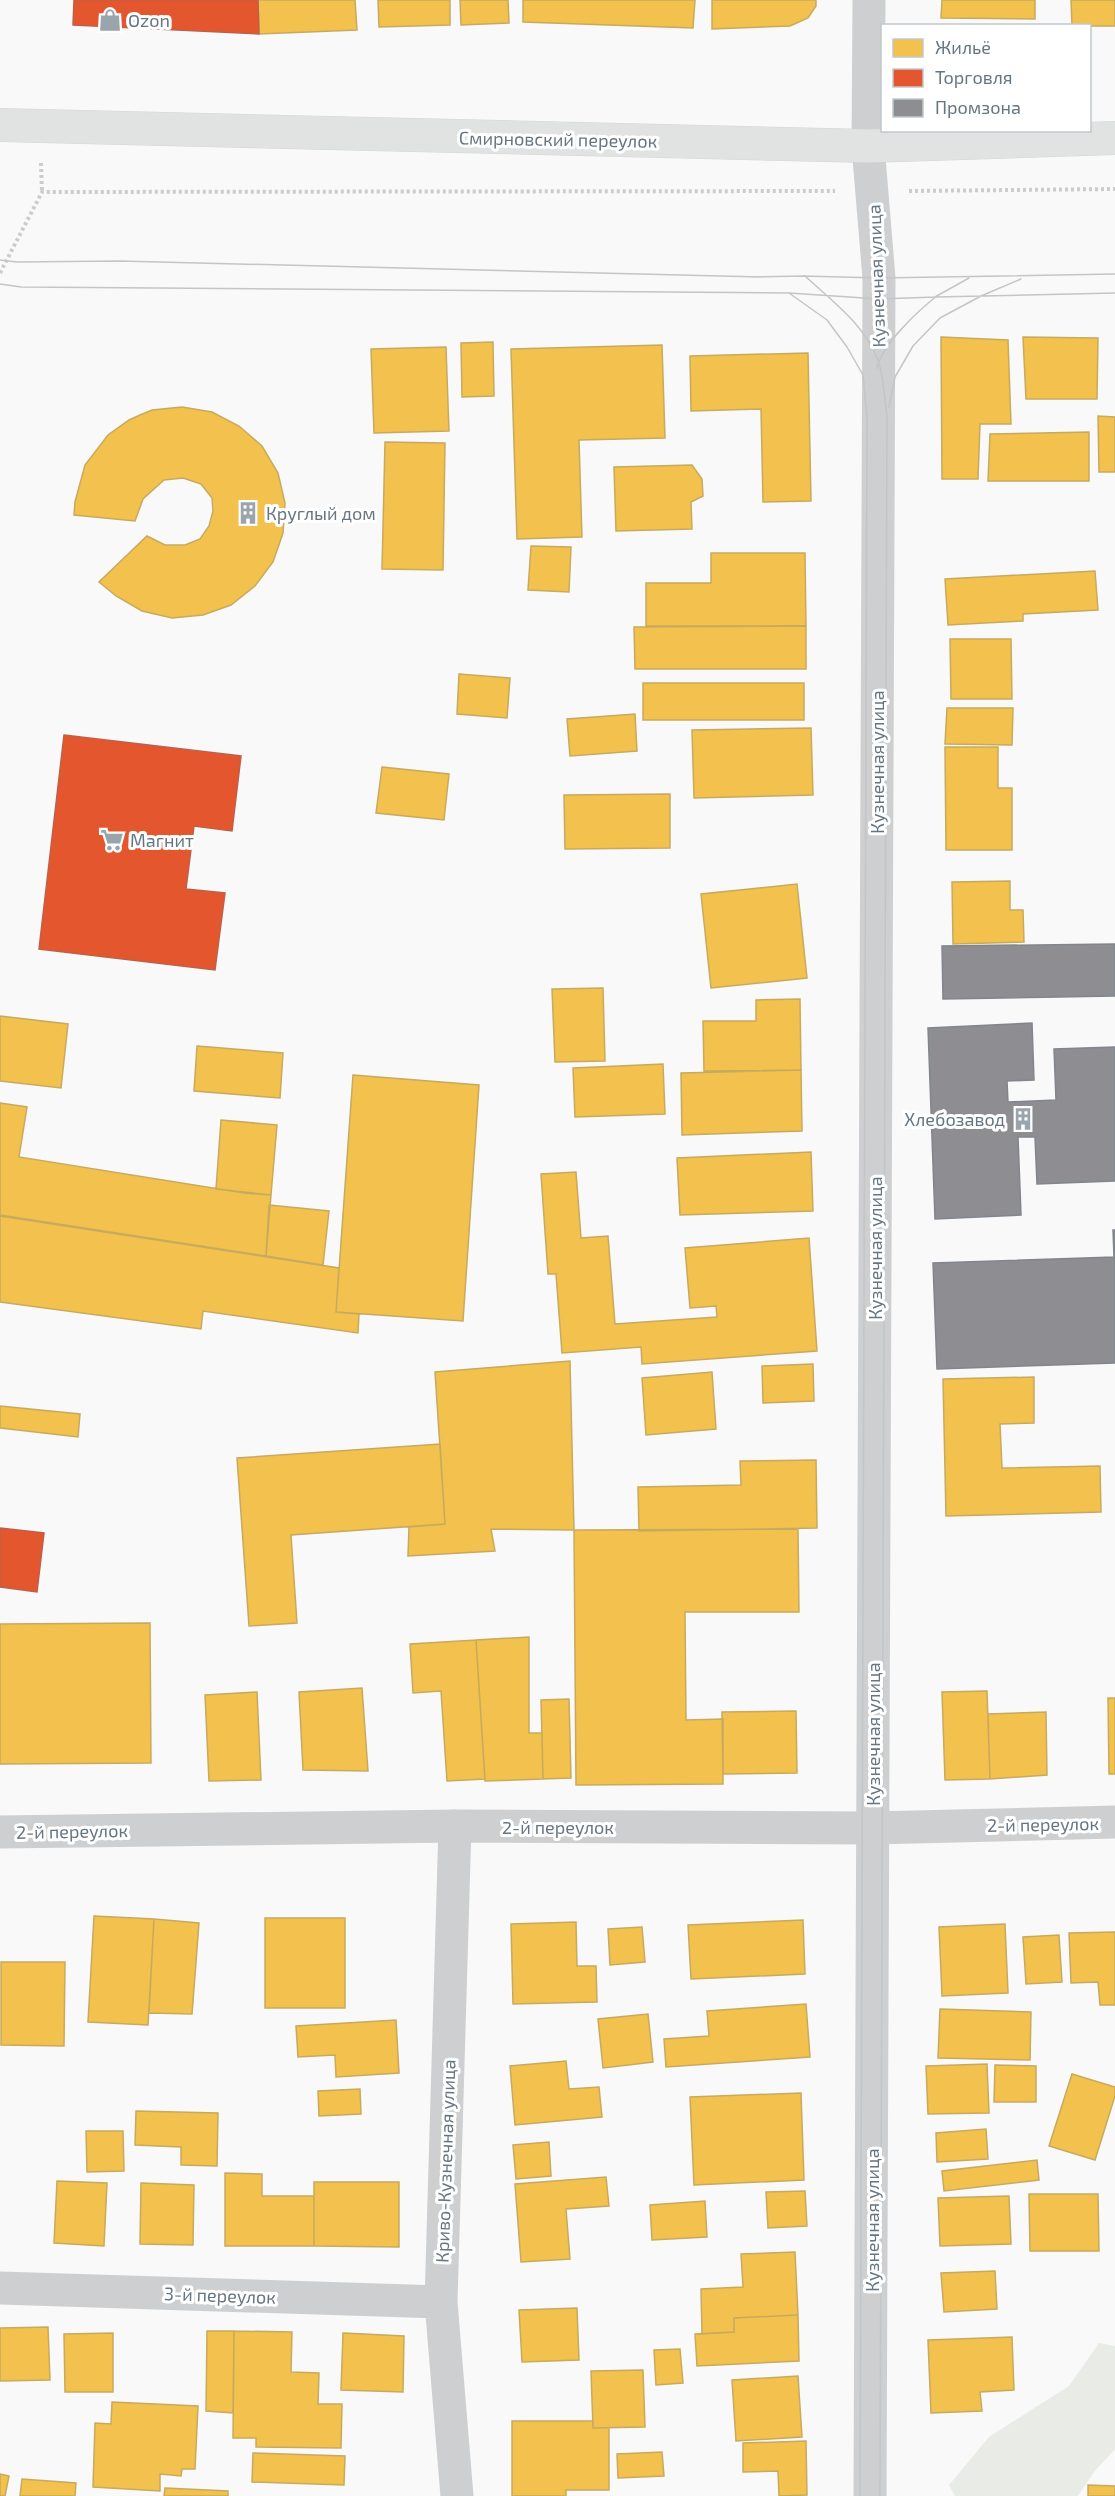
<svg xmlns="http://www.w3.org/2000/svg" width="1115" height="2496" viewBox="0 0 1115 2496" font-family="'Exo 2',sans-serif">
  <style>
    .green { fill: #e8ebe6 }
    .homes { fill: #f2c14e; stroke: #c8aa5e; stroke-width: 1.5 }
    .shops { fill: #e4572e; stroke: #be6048; stroke-width: 1.5 }
    .industry { fill: #8d8d92; stroke: #81868e; stroke-width: 1.5 }
    .lines { fill: none; stroke-linecap: round; stroke-linejoin: round }
    .secondary-casing { stroke: #d5d6d7; stroke-width: 34 }
    .path { stroke: #cbcccd; stroke-width: 4; stroke-dasharray: 3 3; stroke-linecap: butt }
    .minor { stroke: #cecfd0; stroke-width: 33 }
    .secondary { stroke: #e1e2e2; stroke-width: 33 }
    .tram { stroke: #c3c5c6; stroke-width: 1.5 }
    .labels { text-anchor: middle; dominant-baseline: central; stroke-width: 6; stroke-linejoin: round; paint-order: stroke }
    .poi-label { font-size: 18px; fill: #657683; stroke: #fff; text-anchor: start }
    .street-label { font-size: 18px; fill: #657683; stroke: #fff }
  </style>
  <rect width="100%" height="100%" fill="#f9f9f9"/>
  <path class="green" d="M1099 2343 1115 2346V2449L1094 2472 1078 2496H955L949 2485 989 2437 1069 2386Z"/>
  <path class="homes" d="M258 0H355L357 30 259 34Z
    M378 0H450V25L379 27Z
    M460 0H508L509 23 461 25Z
    M523 0H695L693 28 523 22Z
    M712 0H816V6L808 18 790 26 712 29Z
    M942 0H1035V19L941 18Z
    M1071 0H1115V26H1072Z
    M941 337 1008 340 1011 424H980L978 479H942Z
    M1023 337 1098 338 1097 399H1026Z
    M493 342 494 396 462 397 461 343Z
    M662 345 665 438 579 440 582 537 517 539 511 349Z
    M446 347 449 431 374 433 371 349Z
    M808 353 811 501 763 502 761 409 691 411 690 356Z
    M182 407 212 412 239 426 262 446 278 473 285 503 283 533 273 562 255 586 231 605 203 615 172 618 142 611 116 596 99 582 147 536 165 545H185L200 539 209 526 213 511 212 498 201 484 183 478 164 480 143 499 135 521 74 515 75 502 85 465 108 435 129 420 140 415 152 410Z
    M1098 416 1115 417V472H1099Z
    M1089 432V481H988L990 434Z
    M385 442 445 443 443 570 382 569Z
    M692 465 702 479 703 496 691 502 692 529 616 531 614 467Z
    M531 546 571 547 569 592 528 590Z
    M711 553H805L806 626H646V583H711Z
    M1095 571 1098 610 1023 614V621L948 625 945 579Z
    M806 626V669H635L634 627Z
    M950 639H1011L1012 699H951Z
    M459 674 510 678 507 718 457 714Z
    M643 683H804V720H643Z
    M947 708H1013L1012 745 945 744Z
    M635 714 637 751 570 756 567 719Z
    M811 728 813 795 694 798 692 730Z
    M945 747H998V788H1012V850H946Z
    M382 767 449 774 444 820 376 813Z
    M670 794V848L565 849 564 795Z
    M1010 881V910H1023L1024 942 953 944 952 882Z
    M797 884 807 978 711 988 701 894Z
    M603 988 605 1061 555 1062 552 989Z
    M800 999 801 1070 704 1071 703 1021H756V1000Z
    M0 1016 68 1024 61 1088 0 1081Z
    M197 1046 283 1053 280 1098 194 1091Z
    M663 1064 665 1114 575 1117 573 1068Z
    M801 1070 802 1131 682 1135 681 1073Z
    M353 1075 479 1085 463 1321 336 1312Z
    M0 1103 27 1107 19 1157 244 1193 271 1195 266 1256 0 1215Z
    M221 1120 277 1125 271 1195 216 1189Z
    M811 1152 813 1211 680 1215 677 1158Z
    M576 1172 581 1238 608 1236 615 1324 717 1317 716 1306 690 1308 685 1248 809 1238 817 1351 642 1364 641 1347 562 1353 556 1274H548L541 1174Z
    M269 1205 329 1211 323 1265 266 1256Z
    M0 1216 339 1268 336 1312 359 1314 358 1333 203 1311 201 1329 0 1302Z
    M570 1361 574 1530 491 1529 495 1551 408 1556 409 1527 445 1524 435 1372Z
    M813 1364 814 1401 763 1403 762 1366Z
    M712 1372 716 1429 646 1435 642 1378Z
    M1034 1377V1423L1000 1424 1002 1468 1100 1466 1101 1512 946 1516 943 1379Z
    M0 1406 80 1414 78 1437 0 1428Z
    M440 1444 445 1524 291 1535 297 1623 249 1626 237 1458Z
    M816 1460 817 1528 639 1531 638 1487 741 1485 740 1461Z
    M798 1529 799 1612H685L686 1720 723 1719V1784L576 1785 574 1530Z
    M150 1623 151 1763 0 1764V1624Z
    M529 1637V1733H542L543 1779 485 1781 476 1640Z
    M476 1640 485 1779 447 1781 441 1691 413 1693 410 1644Z
    M362 1688 368 1771 303 1770 299 1692Z
    M987 1691 990 1779 945 1780 942 1692Z
    M257 1692 261 1780 209 1781 205 1695Z
    M1108 1698H1115V1774H1109Z
    M569 1699 571 1778 543 1779 541 1700Z
    M796 1711 797 1773 723 1774 722 1712Z
    M1046 1712 1047 1775 990 1779 988 1714Z
    M94 1916 154 1919 148 2025 88 2022Z
    M265 1918H345V2008H265Z
    M154 1919 199 1923 192 2014 149 2013Z
    M803 1920 805 1974 691 1979 688 1925Z
    M576 1922 577 1966H596L597 2002 513 2004 511 1924Z
    M1005 1924 1008 1993 942 1996 939 1927Z
    M642 1927 645 1962 610 1965 608 1929Z
    M1115 1932V2005H1100L1098 1982 1071 1983 1069 1933Z
    M1059 1935 1062 1982 1026 1984 1023 1937Z
    M1 1962H65L64 2046 1 2045Z
    M806 2004 810 2057 666 2067 664 2039 709 2036 707 2011Z
    M940 2009 1031 2012 1030 2060 938 2058Z
    M648 2014 653 2062 603 2068 598 2019Z
    M396 2020 399 2073 336 2077 335 2055 298 2057 296 2026Z
    M566 2061 569 2089 599 2087 602 2117 515 2125 510 2066Z
    M987 2064 989 2113 928 2114 926 2066Z
    M995 2065 1036 2066V2102H994Z
    M1072 2074 1115 2087V2096L1095 2160 1049 2146Z
    M360 2089 361 2114 319 2116 318 2091Z
    M801 2093 804 2180 694 2185 690 2097Z
    M136 2111 218 2113 217 2166 181 2165V2147L135 2145Z
    M986 2129 988 2159 937 2162 936 2133Z
    M86 2131H123L124 2171 87 2172Z
    M549 2142 551 2176 516 2179 513 2145Z
    M1037 2160 1039 2180 944 2191 942 2171Z
    M225 2173 262 2174V2196H314V2246H225Z
    M606 2177 609 2206 566 2209 570 2259 521 2262 515 2184Z
    M57 2181 107 2183 104 2246 54 2243Z
    M314 2182H399V2247L314 2246Z
    M141 2183 194 2185 193 2245 140 2244Z
    M805 2191 807 2226 768 2228 766 2192Z
    M1029 2194H1098L1099 2251H1030Z
    M1009 2196 1011 2244 940 2246 938 2198Z
    M705 2201 707 2237 652 2240 650 2205Z
    M795 2252 798 2315 734 2318V2332L702 2334 701 2289 743 2287 741 2254Z
    M995 2271 997 2309 944 2312 941 2273Z
    M577 2308 579 2360 522 2362 519 2310Z
    M798 2315 799 2361 697 2366 695 2334 734 2332V2318Z
    M48 2327 50 2380 0 2381V2328Z
    M207 2331H234L233 2413 206 2411Z
    M234 2331 292 2332 291 2372 319 2373 318 2404H342L341 2448 256 2447V2438H233Z
    M113 2333V2392H65L64 2334Z
    M343 2333 404 2336 403 2392 341 2390Z
    M1012 2337 1014 2390 980 2392 982 2411 931 2413 928 2340Z
    M680 2349 683 2383 656 2385 654 2350Z
    M643 2370 645 2427 593 2428 591 2371Z
    M798 2376 802 2437 736 2441 732 2380Z
    M112 2402 198 2406 195 2469H182L181 2476 160 2474V2491L93 2487 95 2423 111 2424Z
    M512 2421H593V2428H609V2490H566V2496H512Z
    M806 2441 807 2495 779 2496 778 2471 743 2472V2443Z
    M662 2452 664 2476 618 2478 617 2454Z
    M253 2453 345 2456 344 2485 252 2482Z
    M0 2474 9 2476 5 2496H0Z
    M22 2479 76 2483 75 2496H20Z
    M1088 2485 1115 2486V2496H1088Z
    M165 2488 228 2491V2496H164Z"/>
  <path class="shops" d="M74 0H258L259 34 73 25Z
    M64 735 241 756 232 831 194 826 186 889 225 893 215 970 39 949Z
    M0 1528 44 1533 37 1592 0 1587Z"/>
  <path class="industry" d="M1115 944V996L943 999 942 946Z
    M1032 1023 1034 1080 1007 1081 1008 1102 1056 1100 1054 1049 1115 1047V1181L1037 1184 1035 1137H1018L1021 1215 935 1219 928 1028Z
    M1113 1230H1115V1363L937 1369 933 1263 1114 1257Z"/>
  <g class="lines">
    <g class="secondary-casing">
      <path id="secondary" d="M0 125 868 146 1115 138"/>
    </g>
    <path class="path" d="M41 163 42 192
      M909 191 1115 189
      M0 273 42 192 835 191"/>
    <path class="minor" d="M869 0 868 146 879 278 870 2496
      M455 1826 441 2302 457 2496
      M0 1832 455 1826 873 1828 1115 1822
      M0 2288 441 2302"/>
    <use href="#secondary" class="secondary"/>
    <path class="tram" d="M0 260 17 262 120 261 761 277
      M803 276 879 278 1115 274
      M755 277 805 276C832 301 864 324 878 360 884 377 884 398 887 416L880 2496
      M0 284 21 287 789 293 879 299 935 297 969 278
      M789 293 827 320 847 347 863 375 867 418 860 2496
      M936 297 1115 293
      M877 368C882 344 919 310 938 295
      M889 407 895 377 913 346 940 318 981 296 1021 279"/>
  </g>
  <defs>
    <g id="shop-bare" transform="scale(1.8)"><path d="M-5-2.5h2.3a2.7 3.5 0 0 1 5.4 0H5L5.5 6h-11ZM-1.5-2.5h3a1.5 2.3 0 0 0-3 0Z" fill="#99a4ac" stroke="#fff" stroke-width="2.5" paint-order="stroke"/></g>
    <g id="building-bare" transform="scale(1.8)"><path d="M-4-6H4V6H1V3H-1V6H-4ZM-2.5-4.3h1.7v1.8h-1.7ZM.8-4.3h1.7v1.8H.8ZM-2.5-1h1.7V.8h-1.7ZM.8-1h1.7V.8H.8Z" fill="#99a4ac" stroke="#fff" stroke-width="2.5" paint-order="stroke"/></g>
    <g id="supermarket-bare" transform="scale(1.8)"><path d="M-6-5.5h2.5l.6 2H6L4.5 2H-2.5L-4.4-4H-6ZM-1.5 3.2a1.3 1.3 0 1 0 .1 0ZM3 3.2a1.3 1.3 0 1 0 .1 0Z" fill="#99a4ac" stroke="#fff" stroke-width="2.5" paint-order="stroke"/></g>
  </defs>
  <g fill-rule="evenodd">
    <use href="#shop-bare" x="110" y="20"/>
    <use href="#building-bare" x="248" y="513"/>
    <use href="#supermarket-bare" x="112" y="840"/>
    <use href="#building-bare" x="1023" y="1119"/>
  </g>
  <g class="labels">
    <g class="poi-label">
      <text x="128" y="20">Ozon</text>
      <text x="266" y="513">Круглый дом</text>
      <text x="130" y="840">Магнит</text>
      <text x="1005" y="1119" text-anchor="end">Хлебозавод</text>
    </g>
    <g class="street-label">
      <text transform="translate(558 139) rotate(1)">Смирновский переулок</text>
      <text transform="translate(876 276) rotate(-92)">Кузнечная улица</text>
      <text transform="translate(877 762) rotate(-90)">Кузнечная улица</text>
      <text transform="translate(875 1248) rotate(-90)">Кузнечная улица</text>
      <text transform="translate(873 1734) rotate(-90)">Кузнечная улица</text>
      <text transform="translate(1043 1824) rotate(-1)">2-й переулок</text>
      <text x="558" y="1827">2-й переулок</text>
      <text transform="translate(72 1831) rotate(-1)">2-й переулок</text>
      <text transform="translate(445 2161) rotate(-88)">Криво-Кузнечная улица</text>
      <text transform="translate(872 2220) rotate(-90)">Кузнечная улица</text>
      <text transform="translate(220 2295) rotate(2)">3-й переулок</text>
    </g>
  </g>
  <rect x="881" y="24" width="210" height="108" fill="#ffffff" stroke="#c1c8cd" stroke-width="1.5"/>
  <rect x="893" y="39" width="30" height="18" fill="#f2c14e" stroke="#c1c8cd" stroke-width="1.5"/>
  <text x="935" y="54" font-size="18" fill="#657683">Жильё</text>
  <rect x="893" y="69" width="30" height="18" fill="#e4572e" stroke="#c1c8cd" stroke-width="1.5"/>
  <text x="935" y="84" font-size="18" fill="#657683">Торговля</text>
  <rect x="893" y="99" width="30" height="18" fill="#8d8d92" stroke="#c1c8cd" stroke-width="1.5"/>
  <text x="935" y="114" font-size="18" fill="#657683">Промзона</text>
</svg>
